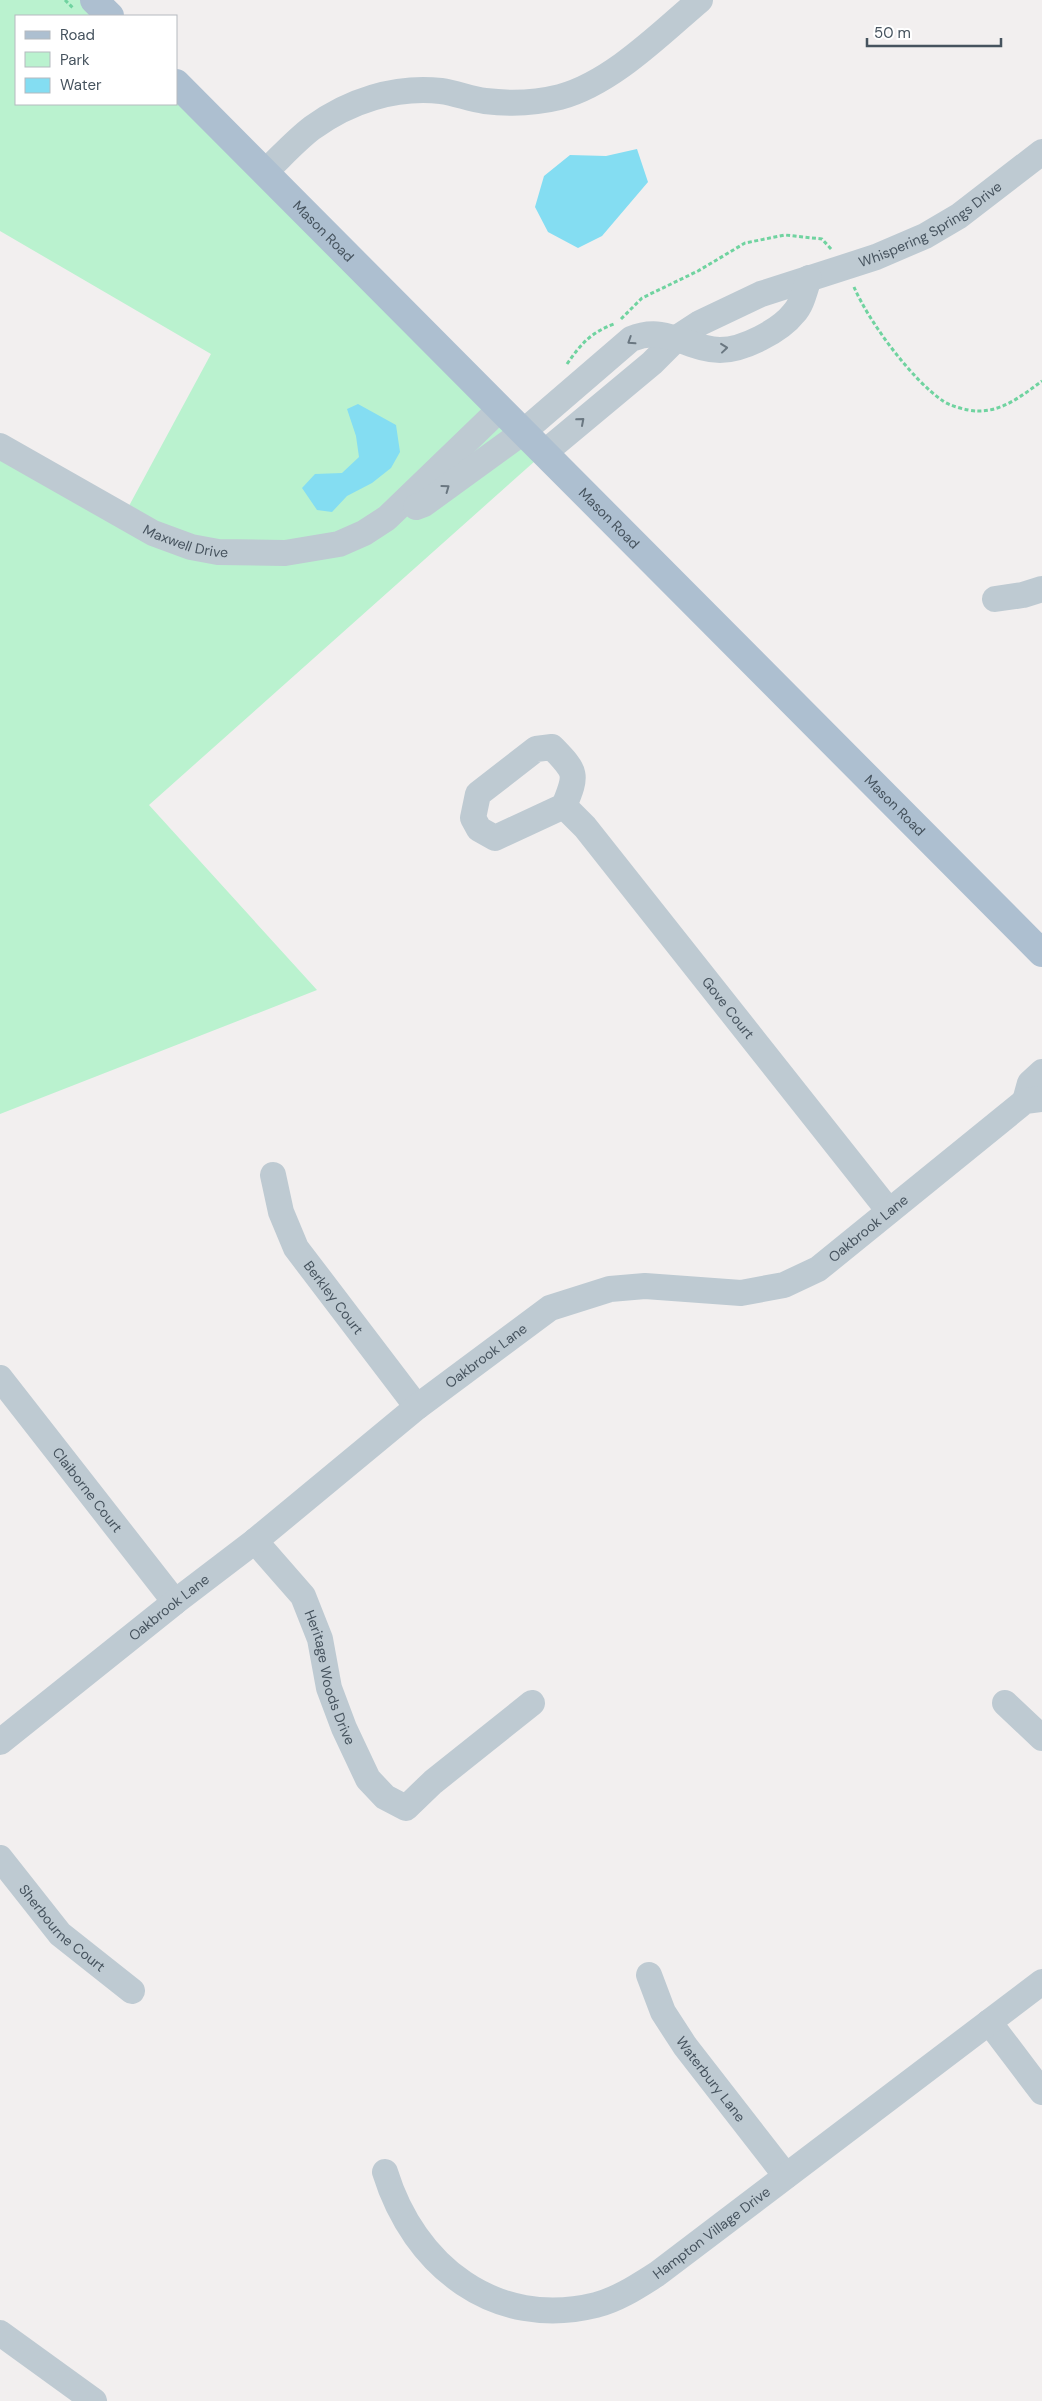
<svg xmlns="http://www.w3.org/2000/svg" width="1042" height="2401" viewBox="0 0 1042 2401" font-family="'DM Sans',sans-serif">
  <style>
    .green { fill: #baf2cf }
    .water { fill: #84ddf2 }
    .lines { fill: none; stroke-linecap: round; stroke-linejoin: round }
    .path { stroke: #70d3a0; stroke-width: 3; stroke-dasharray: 4 2.5; stroke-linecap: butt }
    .minor { stroke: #becad2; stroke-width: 26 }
    .major { stroke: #adbfd0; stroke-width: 28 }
    .oneway { stroke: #6a7781 }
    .labels { text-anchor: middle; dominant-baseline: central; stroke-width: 5; stroke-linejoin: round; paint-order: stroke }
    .street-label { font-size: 14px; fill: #46535e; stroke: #fff }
  </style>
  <rect width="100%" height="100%" fill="#f2efef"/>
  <path class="green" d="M0 0H94L110 16H16V104H176V83L544 453 149 805 317 990 0 1114V446L123 517 211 354 0 231Z"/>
  <path class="water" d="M637 149 648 182 602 236 578 248 548 232 535 207 544 176 570 155 606 156Z
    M358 404 396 425 400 452 391 468 372 483 347 496 332 512 317 510 302 488 315 474 342 473 359 457 356 436 347 409Z"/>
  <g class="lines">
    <path class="path" d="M65 0 73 8
      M854 287C869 322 912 380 943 401 950 406 968 411 977 411 1002 412 1023 395 1042 381
      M621 319 642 298 698 271 745 243 785 235 822 239 832 250
      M567 364C581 344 590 333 614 324"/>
    <g class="minor">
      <path d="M265 172C280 158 295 141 312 128 349 101 395 86 441 91 456 93 470 99 485 101 510 104 536 103 560 97 612 83 661 33 700 0"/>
      <path id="s1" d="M0 446 153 533 191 547 218 552 285 553 339 544 364 533 387 518 500 409"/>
      <path id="s2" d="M544 453 652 363 677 338 700 323 761 294 876 257 925 236 959 216 1042 152"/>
      <path d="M416 507 424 504 523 432 631 339C667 324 688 350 720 350 743 350 780 331 794 313 802 305 805 289 809 278"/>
      <path d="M995 599 1023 595 1042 589"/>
      <path id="s3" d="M564 806 495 838 479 829 473 818 478 794 536 749 552 747C576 772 578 773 564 806L585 827 889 1211"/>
      <path d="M1025 1101 1030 1083 1042 1072"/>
      <path id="s4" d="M273 1175 281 1212 296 1248 417 1407"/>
      <path id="s5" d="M0 1378 175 1602"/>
      <path id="s6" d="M255 1541 303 1596 320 1639 329 1688 344 1728 368 1779 385 1797 406 1808 433 1782 532 1703"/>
      <path d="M1005 1703 1042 1738"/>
      <path id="s7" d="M0 1742 175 1602 255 1541 417 1407 550 1308 610 1289 645 1286 741 1293 784 1285 818 1269 1025 1101 1042 1099"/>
      <path id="s8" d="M0 1858 60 1934 132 1991"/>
      <path id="s9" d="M649 1975 663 2012 685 2046 786 2176"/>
      <path d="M989 2022 1042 2092"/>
      <path id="s10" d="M385 2172C414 2266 495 2330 596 2305 619 2299 638 2286 657 2274L1042 1982"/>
      <path d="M0 2333 94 2401"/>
    </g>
    <g class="major">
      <path d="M94 0 110 16"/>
      <path id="s11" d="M176 83 1042 953"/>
    </g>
  </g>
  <defs><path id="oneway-chevron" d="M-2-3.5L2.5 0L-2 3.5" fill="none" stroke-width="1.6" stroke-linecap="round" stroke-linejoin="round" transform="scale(1.25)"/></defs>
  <g class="oneway">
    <use href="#oneway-chevron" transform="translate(631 341) rotate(147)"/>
    <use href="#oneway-chevron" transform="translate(724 348) rotate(-6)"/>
    <use href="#oneway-chevron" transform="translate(581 421) rotate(-41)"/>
    <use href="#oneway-chevron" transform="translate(446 488) rotate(-36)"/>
  </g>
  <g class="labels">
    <g class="street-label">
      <text stroke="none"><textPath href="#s2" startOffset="455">Whispering Springs Drive</textPath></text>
      <text stroke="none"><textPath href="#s11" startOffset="209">Mason Road</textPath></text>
      <text stroke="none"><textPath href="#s11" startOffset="614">Mason Road</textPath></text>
      <text stroke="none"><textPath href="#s1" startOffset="210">Maxwell Drive</textPath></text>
      <text stroke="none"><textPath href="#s11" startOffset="1019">Mason Road</textPath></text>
      <text stroke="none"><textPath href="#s3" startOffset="549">Gove Court</textPath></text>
      <text stroke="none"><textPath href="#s7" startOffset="1041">Oakbrook Lane</textPath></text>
      <text stroke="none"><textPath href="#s4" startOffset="139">Berkley Court</textPath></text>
      <text stroke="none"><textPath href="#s7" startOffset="621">Oakbrook Lane</textPath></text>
      <text stroke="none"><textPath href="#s5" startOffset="142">Claiborne Court</textPath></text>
      <text stroke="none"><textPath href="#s7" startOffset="216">Oakbrook Lane</textPath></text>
      <text stroke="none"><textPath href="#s6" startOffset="159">Heritage Woods Drive</textPath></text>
      <text stroke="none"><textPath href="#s8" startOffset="94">Sherbourne Court</textPath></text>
      <text stroke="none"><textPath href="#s9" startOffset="122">Waterbury Lane</textPath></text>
      <text stroke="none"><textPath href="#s10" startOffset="414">Hampton Village Drive</textPath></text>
    </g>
  </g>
  <rect x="15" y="15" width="162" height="90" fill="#ffffff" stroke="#b5babf"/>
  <rect x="25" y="31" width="25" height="8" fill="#adbfd0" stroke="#b5babf"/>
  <text x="60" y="40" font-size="15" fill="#46535e">Road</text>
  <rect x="25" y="52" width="25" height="15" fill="#baf2cf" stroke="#b5babf"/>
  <text x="60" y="65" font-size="15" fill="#46535e">Park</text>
  <rect x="25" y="78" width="25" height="15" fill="#84ddf2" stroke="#b5babf"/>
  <text x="60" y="90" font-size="15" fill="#46535e">Water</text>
  <path d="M867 38v8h134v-8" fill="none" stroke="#46535e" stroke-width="2.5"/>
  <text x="874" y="38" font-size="15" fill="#46535e" stroke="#ffffff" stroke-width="4" paint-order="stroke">50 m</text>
</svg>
